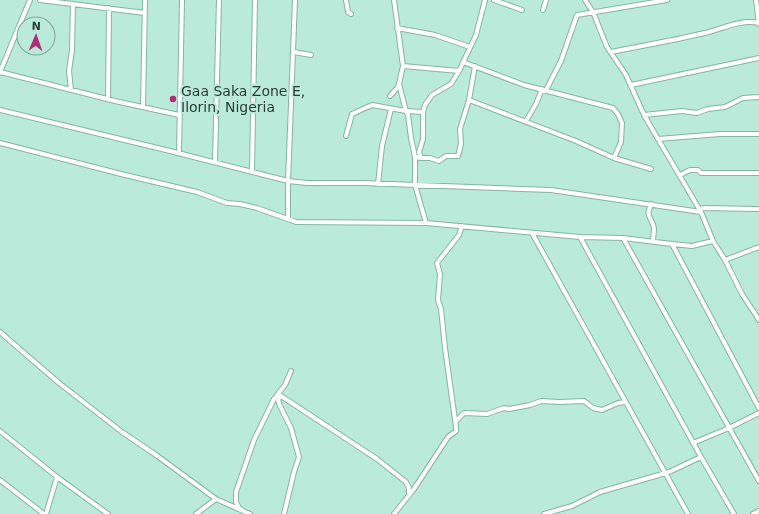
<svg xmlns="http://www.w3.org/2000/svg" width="759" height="514" viewBox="0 0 759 514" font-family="'DejaVu Sans',sans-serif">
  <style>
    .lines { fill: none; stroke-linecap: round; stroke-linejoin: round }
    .street-casing { stroke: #85b5a4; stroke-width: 6 }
    .street { stroke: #fff; stroke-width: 4 }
    .poi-dot { fill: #b02d76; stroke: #baebda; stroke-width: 1.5 }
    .labels { text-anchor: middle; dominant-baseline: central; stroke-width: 4; stroke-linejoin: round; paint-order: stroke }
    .poi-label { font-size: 14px; fill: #293c36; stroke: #baebda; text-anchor: start }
  </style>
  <rect width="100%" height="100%" fill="#baebda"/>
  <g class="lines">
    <g class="street-casing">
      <path id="street" d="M40 0 145 13
        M346 0 348 12 351 14
        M394 0 403 66 399 84 406 111 408 115 411 138 415 157V185L426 223
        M494 0 522 10
        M585 0 593 12 607 47 626 75 644 115 658 139 720 134H759
        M756 0 759 24
        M543 10 546 0
        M397 28 435 35 470 47
        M294 52 311 55
        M611 52C642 46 674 40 705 33 722 29 740 19 759 23
        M463 62 524 85 613 108 618 114 622 123 621 142 614 158
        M403 66 459 71
        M0 72 30 0
        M0 73V72L115 101 179 115
        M631 85 759 58
        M71 90 69 71 72 50 73 4
        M546 90 561 61 577 15 667 0
        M390 96 398 87 399 84
        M108 99 109 8
        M469 100 576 141 614 158 651 169
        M143 107 145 0
        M0 110 170 151 288 181 307 183H364L551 190 701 212
        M644 115 682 111 697 113 708 109 725 107 743 98 759 97
        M526 121 536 104 542 89
        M346 136 352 114 372 105 406 111 423 112
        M658 139 701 212 713 241 725 260 742 294 759 320
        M0 143 125 175 197 192 227 203 240 204 257 208 296 222 426 223 580 237 623 238 672 244 759 408
        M179 153 182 0
        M415 157 421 158 419 152 423 139V112L425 105 432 95 451 84 459 71 476 35 485 0
        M421 158H430L439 161 446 156H458L461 144 460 129 469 100 475 66
        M215 162 219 0
        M252 172 255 0
        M680 175 690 170H698L701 173H759
        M378 184 382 146 391 109
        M652 204C644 216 652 217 654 228 654 233 653 237 653 242
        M700 210 703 208 759 209
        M288 219V181L295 0
        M532 233 688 514
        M623 238 759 481
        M672 244 692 246 713 241
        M725 260 759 247
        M0 332 59 383 122 432 156 455 216 499 250 514
        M278 394 285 385 291 371
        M280 395 278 400 280 406 291 428 299 457 294 472 284 514
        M456 421 464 413 487 414 504 408 509 409 530 405 541 401 559 402 584 401 593 408 602 410 618 403 625 402
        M0 431 57 477 108 514
        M693 443 729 428 759 413
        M701 457 734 514
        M0 480 44 514
        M242 510 239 508 236 502V492L254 440 274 399 278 394 377 459 406 482 409 488V495
        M46 514 57 477
        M196 514 216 499
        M394 514 414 489 448 437 456 431V427L445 348 441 309 438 300 440 274 437 263 459 235 462 226
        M544 514 572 506 600 492 669 472 701 457 580 237
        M753 514 759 511"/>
    </g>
    <use href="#street" class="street"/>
  </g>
  <circle class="poi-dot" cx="173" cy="99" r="4"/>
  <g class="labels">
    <g class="poi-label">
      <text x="181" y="91">Gaa Saka Zone E,<tspan x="181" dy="16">Ilorin, Nigeria</tspan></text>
    </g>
  </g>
  <g transform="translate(36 36) rotate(2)"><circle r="19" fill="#baebda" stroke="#80a598"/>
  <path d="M0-3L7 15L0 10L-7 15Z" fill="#b02d76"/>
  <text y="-6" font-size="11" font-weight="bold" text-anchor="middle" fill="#293c36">N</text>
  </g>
</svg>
